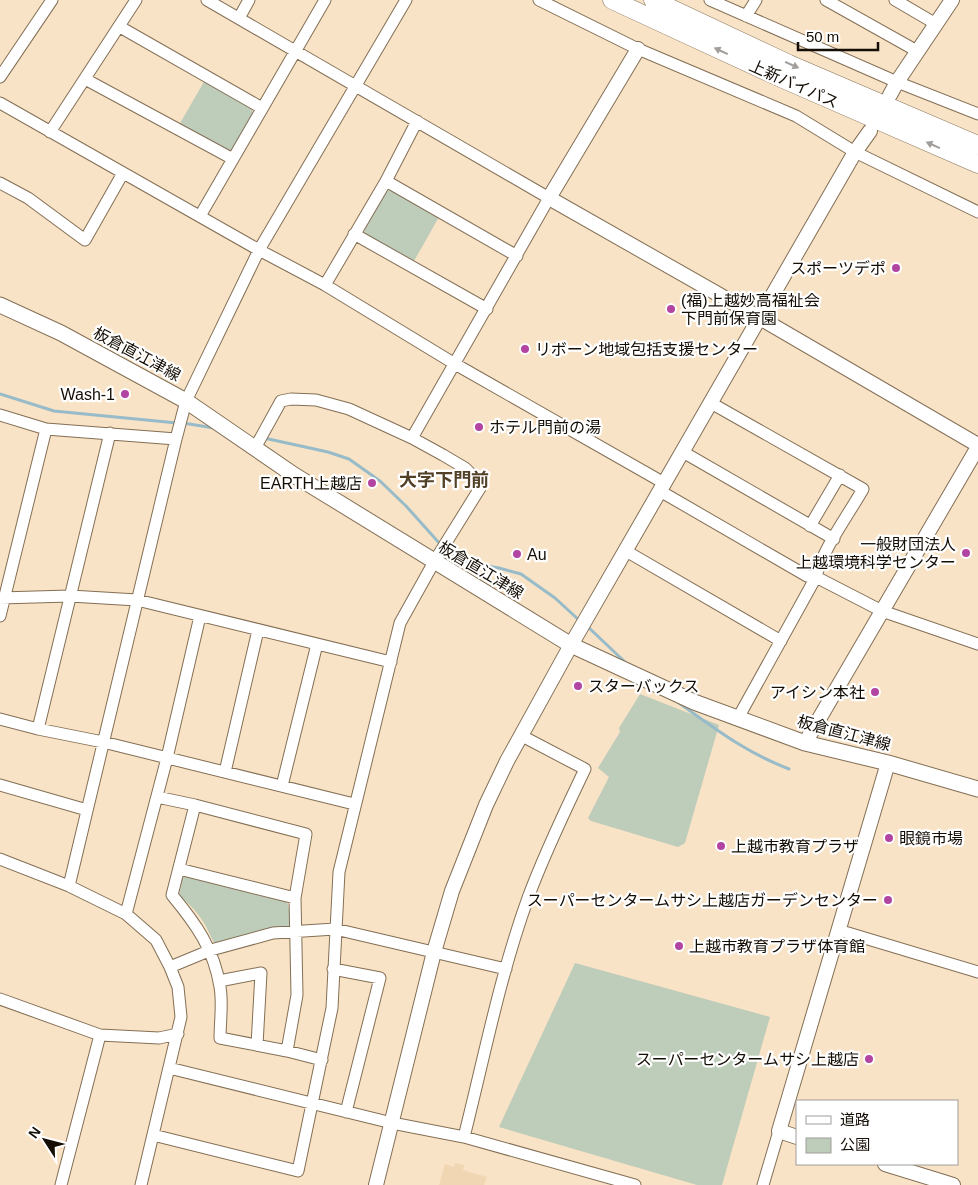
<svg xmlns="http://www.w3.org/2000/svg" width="978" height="1185" viewBox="0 0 978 1185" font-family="Arial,'Noto Sans JP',sans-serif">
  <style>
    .built { fill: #f0d6b3 }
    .green { fill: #beccba }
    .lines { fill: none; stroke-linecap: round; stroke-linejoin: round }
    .stream { stroke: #97bbc8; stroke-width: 3 }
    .minor-casing { stroke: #836f55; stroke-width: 13 }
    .tertiary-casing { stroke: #836f55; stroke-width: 16 }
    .secondary-casing { stroke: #836f55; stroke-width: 17 }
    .trunk-casing { stroke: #836f55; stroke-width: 19 }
    .minor { stroke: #fff; stroke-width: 11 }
    .tertiary { stroke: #fff; stroke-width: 14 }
    .secondary { stroke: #fff; stroke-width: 15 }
    .trunk { stroke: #fff; stroke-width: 18 }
    .oneway { fill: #a19e9b }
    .poi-dot { fill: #b244a2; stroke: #fff; stroke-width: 2 }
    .labels { text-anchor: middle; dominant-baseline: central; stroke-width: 4.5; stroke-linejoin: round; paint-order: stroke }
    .street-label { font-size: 16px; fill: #140d04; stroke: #fff }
    .poi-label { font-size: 16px; fill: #140d04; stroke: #fff; text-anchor: start }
    .neighbourhood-label { font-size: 18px; font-weight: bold; fill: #524027; stroke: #fff }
  </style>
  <rect width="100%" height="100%" fill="#f9e3c6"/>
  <path class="built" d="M455 1163 464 1165 463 1170 487 1177 484 1185H439L445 1164 454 1167Z"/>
  <path class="green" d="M205 80 251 107 253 113 232 152 179 125Z
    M391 190 439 217 414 261 365 234 364 229 385 192Z
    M640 694 719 725 685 843 678 847 591 821 588 818 609 777 598 768 620 732 619 728Z
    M185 876 287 902 293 924 289 928 216 945C211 939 209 931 204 923 198 913 189 903 179 896L182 879Z
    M575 963 770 1017 722 1185H697L499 1127Z"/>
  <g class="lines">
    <path class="stream" d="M0 394 54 411 177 423
      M183 423 214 428
      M264 438 328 452 349 459 380 481 406 506 441 545
      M446 549 464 562 499 568 521 574 555 598 580 621
      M587 626 626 663
      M679 703C717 730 745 752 789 769"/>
    <g class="minor-casing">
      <path id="minor" d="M207 0 549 198 412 438
        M539 0 638 49 796 116 855 152 978 212
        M710 0 897 82 978 114
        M826 0 917 51
        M895 0 936 24
        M746 16 756 0
        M239 18 249 0
        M120 27 262 108
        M0 77 52 0
        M85 79 233 159
        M0 103 259 250 325 285 455 364 664 483
        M50 132 136 0
        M386 181 517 256
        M0 183 28 198 85 240 123 173
        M200 216 325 0
        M354 234 487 309
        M325 285 386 181 417 121
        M711 403 863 489C849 514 822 550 816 577L738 718
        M0 415 46 429 176 439
        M683 452 834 539
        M660 491 807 576 816 577 882 611 978 644
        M810 526 840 475
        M626 551 781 641
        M0 598 70 596 137 600 391 662
        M0 616 46 429
        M0 719 38 729 103 742 354 804
        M38 729 110 433
        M225 772 258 630
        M0 785 87 810
        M282 786 317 644
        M157 797 195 805 306 834 295 898 297 995 287 1051
        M195 805 172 895C196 924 214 949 220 987 223 1003 220 1022 220 1038L287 1051 322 1060
        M0 859 69 886 126 914 156 940 170 967 178 987 181 1017 141 1185
        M179 869 295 898
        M69 886 176 439 186 401 259 250 406 0
        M126 914 167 758 200 616
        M838 930 978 972
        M170 967 211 950 273 933 335 929 506 969
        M333 969 380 978 346 1112
        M219 981 261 973 257 1045
        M0 999 100 1035 61 1185
        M100 1035 159 1038 178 1034
        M169 1068 392 1123 464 1137 635 1185
        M153 1135 298 1171 332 1008 339 872 400 623 434 562 480 488 479 482 465 468 443 455 412 438 349 409 316 400 291 399 281 401 255 448
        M464 1137C484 1058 500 975 528 898 544 854 565 811 585 769L522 736
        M763 1185 779 1131"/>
    </g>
    <g class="tertiary-casing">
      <path id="tertiary" d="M638 49 549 198 760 318 978 445
        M890 95 897 82 952 0
        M805 743 978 447
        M797 1137 779 1131 888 763
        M885 1164 953 1185
        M376 1185 434 952 452 891 486 805 507 761 571 645 855 152 870 131"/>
    </g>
    <g class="secondary-casing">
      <path id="secondary" d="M0 305 61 333 186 401 294 475 571 645 694 702 805 743 888 763 978 789"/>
    </g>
    <g class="trunk-casing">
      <path id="trunk" d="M612 0 783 79 978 164
        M653 0 789 64 978 145"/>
    </g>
    <use href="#minor" class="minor"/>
    <use href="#tertiary" class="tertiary"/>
    <use href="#secondary" class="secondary"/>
    <use href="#trunk" class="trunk"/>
  </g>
  <defs><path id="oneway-solid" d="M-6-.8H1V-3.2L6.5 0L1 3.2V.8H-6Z" transform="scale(1.25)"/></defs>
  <g class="oneway">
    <use href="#oneway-solid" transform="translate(721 51) rotate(-155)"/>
    <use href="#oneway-solid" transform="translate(792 65) rotate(24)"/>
    <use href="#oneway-solid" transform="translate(933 145) rotate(-156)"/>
  </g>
  <g class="poi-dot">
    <circle cx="896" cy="268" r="5"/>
    <circle cx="671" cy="309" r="5"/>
    <circle cx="525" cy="349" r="5"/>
    <circle cx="125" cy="394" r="5"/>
    <circle cx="479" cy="427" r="5"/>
    <circle cx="372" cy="483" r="5"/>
    <circle cx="966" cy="553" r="5"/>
    <circle cx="517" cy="554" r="5"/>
    <circle cx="578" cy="686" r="5"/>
    <circle cx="875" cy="692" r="5"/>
    <circle cx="889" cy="838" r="5"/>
    <circle cx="721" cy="846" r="5"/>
    <circle cx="888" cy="900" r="5"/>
    <circle cx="679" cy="946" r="5"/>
    <circle cx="869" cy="1059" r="5"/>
  </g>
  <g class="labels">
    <g class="street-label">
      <text transform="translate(794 84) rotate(24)">上新バイパス</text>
      <text transform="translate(137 354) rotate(28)">板倉直江津線</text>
      <text transform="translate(481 570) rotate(31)">板倉直江津線</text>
      <text transform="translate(844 733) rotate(15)">板倉直江津線</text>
    </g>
    <g class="poi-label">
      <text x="886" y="268" text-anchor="end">スポーツデポ</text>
      <text x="681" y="300">(福)上越妙高福祉会<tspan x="681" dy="18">下門前保育園</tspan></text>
      <text x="535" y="349">リボーン地域包括支援センター</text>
      <text x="115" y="394" text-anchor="end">Wash-1</text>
      <text x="489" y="427">ホテル門前の湯</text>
      <text x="362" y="483" text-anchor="end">EARTH上越店</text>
      <text x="956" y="544" text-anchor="end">一般財団法人<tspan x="956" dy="18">上越環境科学センター</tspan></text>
      <text x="527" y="554">Au</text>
      <text x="588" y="686">スターバックス</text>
      <text x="865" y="692" text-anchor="end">アイシン本社</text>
      <text x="899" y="838">眼鏡市場</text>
      <text x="731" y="846">上越市教育プラザ</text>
      <text x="878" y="900" text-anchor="end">スーパーセンタームサシ上越店ガーデンセンター</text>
      <text x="689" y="946">上越市教育プラザ体育館</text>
      <text x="859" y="1059" text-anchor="end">スーパーセンタームサシ上越店</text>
    </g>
    <g class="neighbourhood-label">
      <text x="444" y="480">大字下門前</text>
    </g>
  </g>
  <rect x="796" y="1100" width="162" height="65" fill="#ffffff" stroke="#a19e9b"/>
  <rect x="806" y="1116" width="25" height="8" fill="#ffffff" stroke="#a19e9b"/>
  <text x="840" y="1125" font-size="15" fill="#140d04">道路</text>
  <rect x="806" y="1138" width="25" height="15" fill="#beccba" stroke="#a19e9b"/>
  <text x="840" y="1150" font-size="15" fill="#140d04">公園</text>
  <g transform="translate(45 1140) rotate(306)" stroke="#ffffff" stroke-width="4" paint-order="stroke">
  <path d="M0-4L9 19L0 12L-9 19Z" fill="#140d04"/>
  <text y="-8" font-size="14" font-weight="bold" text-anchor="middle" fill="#140d04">N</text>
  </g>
  <path d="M798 42v8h80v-8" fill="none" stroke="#140d04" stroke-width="2.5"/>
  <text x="806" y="42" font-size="15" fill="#140d04" stroke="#ffffff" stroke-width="4" paint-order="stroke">50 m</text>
</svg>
